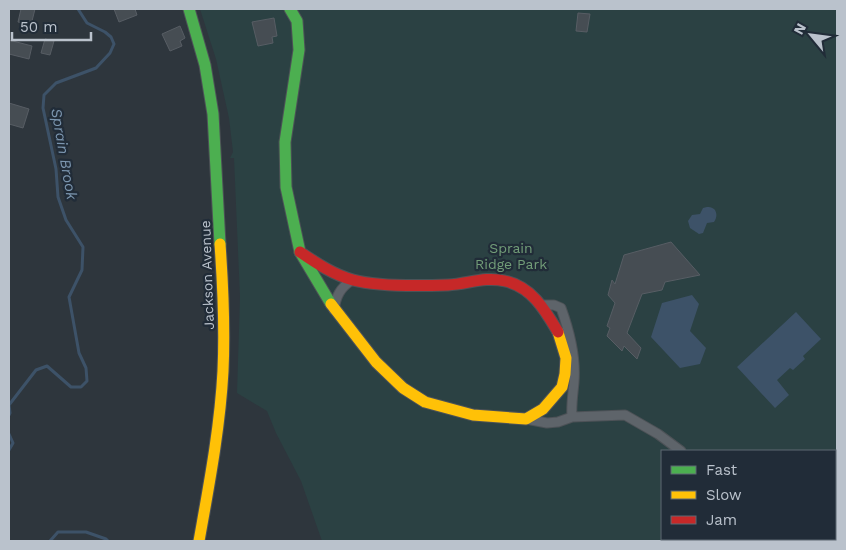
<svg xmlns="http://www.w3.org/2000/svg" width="846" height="550" viewBox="0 0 846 550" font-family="'Work Sans',sans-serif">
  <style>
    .green { fill: #2b4143; fill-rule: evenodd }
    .water { fill: #3d5268 }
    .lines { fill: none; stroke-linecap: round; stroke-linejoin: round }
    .stream { stroke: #3d5268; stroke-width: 3 }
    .building { fill: #464d53; stroke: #575d64 }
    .street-casing { stroke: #4d5257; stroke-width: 11 }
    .fast-casing { stroke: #4d5257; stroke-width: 13 }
    .slow-casing { stroke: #4d5257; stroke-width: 13 }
    .jam-casing { stroke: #4d5257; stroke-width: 13 }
    .street { stroke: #5e646a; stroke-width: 9 }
    .fast { stroke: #4caf50; stroke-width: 11 }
    .slow { stroke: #ffc107; stroke-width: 11 }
    .jam { stroke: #c62828; stroke-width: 11 }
    .labels { text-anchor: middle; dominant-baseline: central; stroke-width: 4.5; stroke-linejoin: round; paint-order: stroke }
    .park-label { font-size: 14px; fill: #729d78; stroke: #212c38 }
    .street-label { font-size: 14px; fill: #bac2cc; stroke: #212c38 }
    .water-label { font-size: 15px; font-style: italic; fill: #7b95ae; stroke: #212c38 }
  </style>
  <rect width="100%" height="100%" fill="#2e363d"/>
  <path class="green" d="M200 9H837V541H322L301 481 276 433 267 411 237 393 240 297 234 158H230L233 152 229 118 216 59ZM662 451H835V539H662Z"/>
  <path class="water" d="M707 207C716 206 719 215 714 222L707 223 703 233 699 234 690 228 688 221 692 215 700 214 703 208Z
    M692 295 699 304 690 331 706 348 700 364 680 368 651 337 662 303Z
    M796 312 821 339 803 356 805 359 793 370 790 368 777 380 789 395 775 408 737 367Z"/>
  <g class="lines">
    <path class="stream" d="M9 415 10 413 9 405 36 370 47 366 71 387H81L87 381 86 368 79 353 69 297 82 270 83 247 66 220 58 197 56 169 43 108 44 95 56 83 96 68 110 53 114 44 111 37 105 32 87 23 78 9
      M9 434 13 443 9 450
      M50 541 58 532H86L106 539 108 541"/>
  </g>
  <path class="building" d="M21 9H35L31 25 18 22Z
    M114 9H135L137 15 119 22Z
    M578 13 590 14 587 32 576 31Z
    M274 18 277 36 272 37 273 43 258 46 252 22Z
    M180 26 185 38 180 41 182 46 170 51 162 34Z
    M45 39 54 41 50 55 41 53Z
    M9 40 32 46 29 59 9 54Z
    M9 103 29 109 23 128 9 124Z
    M671 242 700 275 665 282 662 290 642 294 627 333 641 348 637 359 624 346 622 351 607 336 610 328 607 326 615 303 608 295 612 280 615 284 624 255Z"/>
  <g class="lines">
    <g class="street-casing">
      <path id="street" d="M542 305H554L561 308C569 330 576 357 574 382 573 394 571 405 572 417
        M334 310C336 296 340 288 352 280
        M526 419 547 423 558 422 572 417 625 415 658 434 681 451
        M766 539 767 541"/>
    </g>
    <g class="fast-casing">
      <path id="fast" d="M189 9 205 65 213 114 220 244
        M290 9 297 21 299 50 285 142 286 187 300 252 331 304"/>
    </g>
    <g class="slow-casing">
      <path id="slow" d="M331 304 376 362 403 388 425 402 473 415 526 419 543 409 562 387 565 374 566 358 558 332
        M199 541C209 485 220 428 223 371 225 328 223 286 220 244"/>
    </g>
    <g class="jam-casing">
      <path id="jam" d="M300 252C316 263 334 275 353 280 379 287 421 286 448 285 468 284 485 276 505 281 532 287 545 310 558 332"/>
    </g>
    <use href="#street" class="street"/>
    <use href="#fast" class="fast"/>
    <use href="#slow" class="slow"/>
    <use href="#jam" class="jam"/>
  </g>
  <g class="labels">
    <g class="park-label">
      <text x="511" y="248">Sprain<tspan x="511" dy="16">Ridge Park</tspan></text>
    </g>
    <g class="street-label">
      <text transform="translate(207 275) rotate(-92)">Jackson Avenue</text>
    </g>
    <g class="water-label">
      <text transform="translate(64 154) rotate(80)">Sprain Brook</text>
    </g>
  </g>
  <rect width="846" height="550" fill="none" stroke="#bac2cc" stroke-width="20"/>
  <rect x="661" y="450" width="175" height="90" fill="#212c38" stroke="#5e6873"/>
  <rect x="671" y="466" width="25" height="8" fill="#4caf50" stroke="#5e6873"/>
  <text x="706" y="475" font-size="15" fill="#bac2cc">Fast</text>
  <rect x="671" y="491" width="25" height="8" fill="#ffc107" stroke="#5e6873"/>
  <text x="706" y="500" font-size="15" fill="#bac2cc">Slow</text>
  <rect x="671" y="516" width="25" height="8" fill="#c62828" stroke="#5e6873"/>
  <text x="706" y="525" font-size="15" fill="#bac2cc">Jam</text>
  <g transform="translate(811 35) rotate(299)" stroke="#212c38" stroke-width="4" paint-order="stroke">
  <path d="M0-4L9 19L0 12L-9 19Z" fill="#bac2cc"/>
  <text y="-8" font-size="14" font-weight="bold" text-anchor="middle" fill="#bac2cc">N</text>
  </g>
  <path d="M12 32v8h79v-8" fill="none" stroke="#bac2cc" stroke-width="2.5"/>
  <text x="20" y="32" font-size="15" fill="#bac2cc" stroke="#212c38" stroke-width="4" paint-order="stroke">50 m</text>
</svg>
